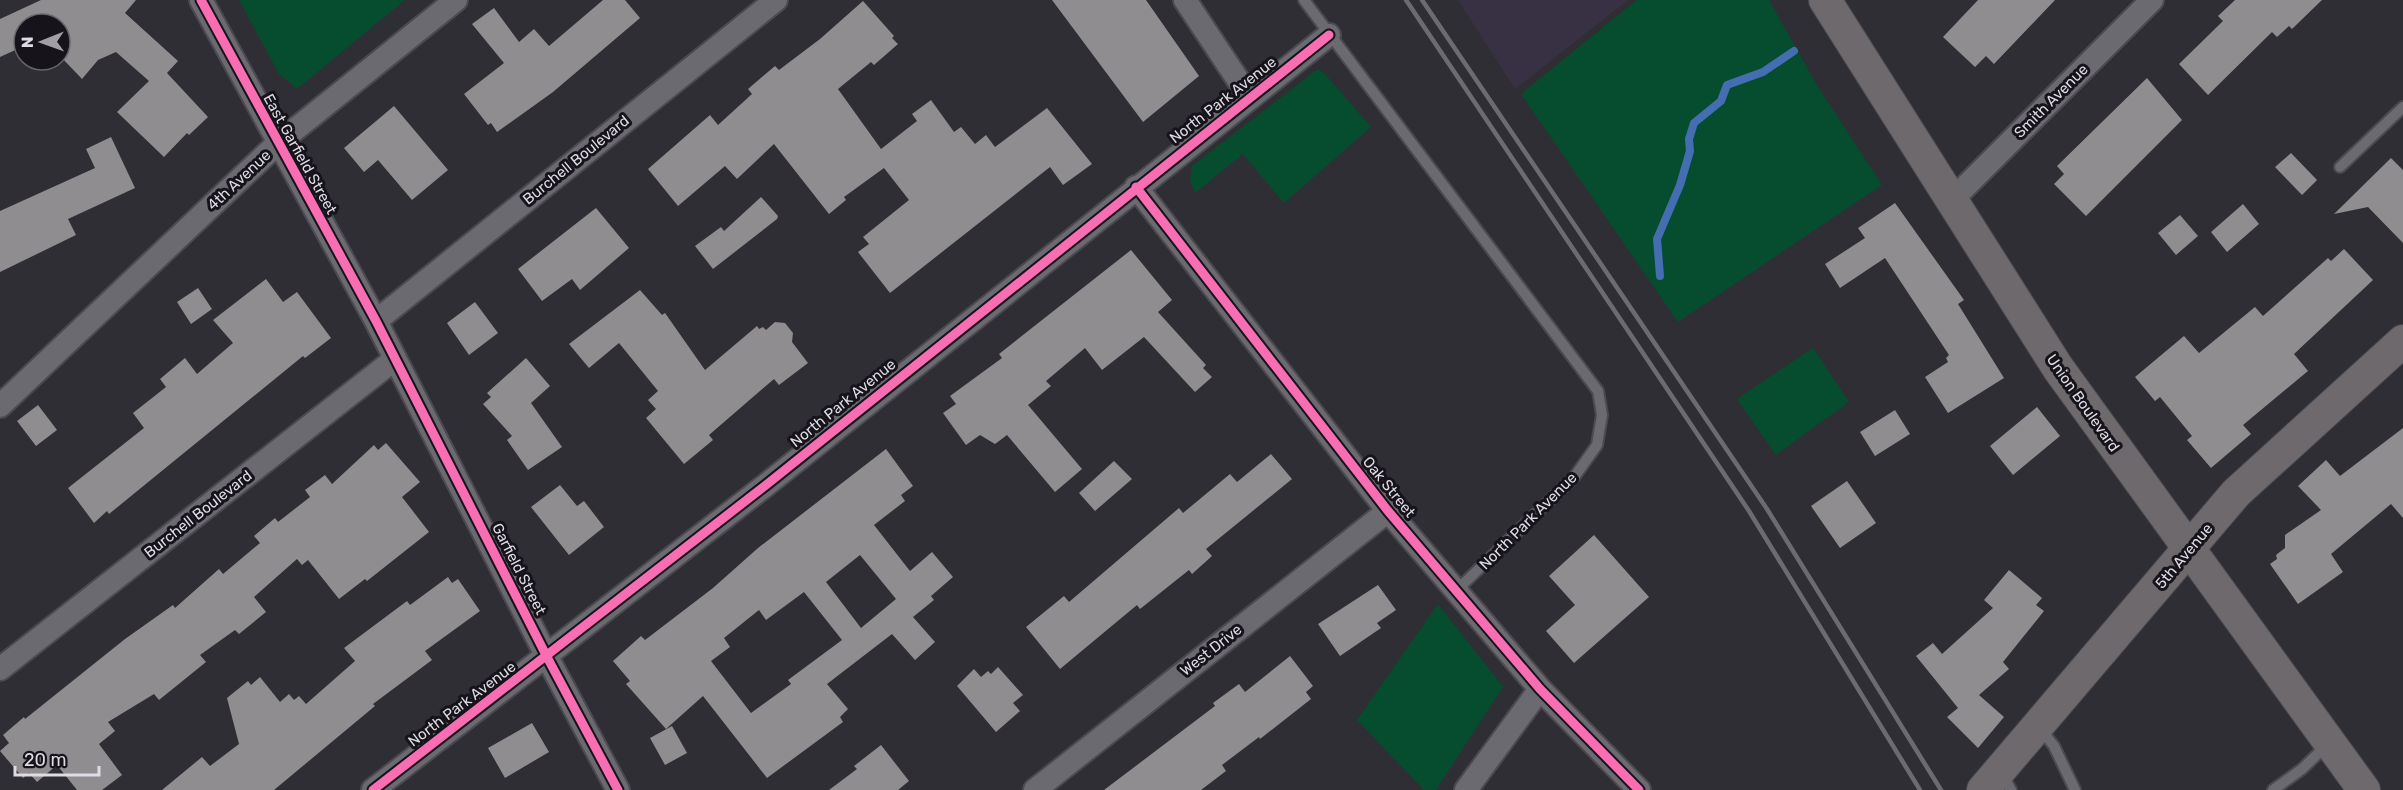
<svg xmlns="http://www.w3.org/2000/svg" width="2403" height="790" viewBox="0 0 2403 790" font-family="Rubik,sans-serif">
  <style>
    .built { fill: #383144 }
    .green { fill: #064d30 }
    .lines { fill: none; stroke-linecap: round; stroke-linejoin: round }
    .stream { stroke: #446db2; stroke-width: 8 }
    .building { fill: #908d91; fill-rule: evenodd }
    .service-casing { stroke: #4b4a50; stroke-width: 14 }
    .minor-casing { stroke: #4b4a50; stroke-width: 26 }
    .secondary-casing { stroke: #4b4a50; stroke-width: 34 }
    .service { stroke: #6b6a70; stroke-width: 10 }
    .minor { stroke: #6b6a70; stroke-width: 22 }
    .secondary { stroke: #6d696d; stroke-width: 32 }
    .rail { stroke: #6c6b70; stroke-width: 4.5 }
    .cycleway-casing { stroke: #16141a; stroke-width: 13 }
    .cycleway { stroke: #f96db3; stroke-width: 9 }
    .labels { text-anchor: middle; dominant-baseline: central; stroke-width: 6; stroke-linejoin: round; paint-order: stroke }
    .street-label { font-size: 15px; fill: #dedbe4; stroke: #16141a }
  </style>
  <rect width="100%" height="100%" fill="#2f2e34"/>
  <path class="built" d="M1458 0H1628L1515 89Z"/>
  <path class="green" d="M239 0H405L297 89 279 74Z
    M1637 0H1769L1818 87 1882 185 1678 322 1521 94Z
    M1318 69 1325 74 1371 127 1284 203 1243 154 1195 193 1190 180 1192 166Z
    M1813 348 1849 402 1776 455 1737 399Z
    M1438 604 1503 687 1436 790H1424L1357 720Z"/>
  <g class="lines">
    <path class="stream" d="M1660 276 1657 239 1680 185 1690 151 1689 139 1694 123 1721 101 1727 85 1763 72 1794 51"/>
  </g>
  <path class="building" d="M41 0H136L125 13 178 61 167 73 208 117 189 135 187 133 164 157 117 112 149 81 116 52 98 60 82 79 60 56V24H24V46L0 57V19Z
    M603 0H625L640 18 553 92 497 132 491 123 488 125 464 94 504 63 472 24 494 8 519 42 534 29 549 46Z
    M1052 0H1146L1199 76 1143 122Z
    M1978 0H2055L1994 64 1986 56 1975 67 1943 37Z
    M2235 0H2322L2292 29 2289 26 2277 37 2272 32 2208 95 2179 64 2223 21 2218 16Z
    M863 1 894 36 892 38 898 44 874 65 871 62 838 89 881 149 917 121 912 114 931 100 954 132 961 127 975 144 986 135 995 147 1047 108 1092 164 1063 185 1050 167 890 293 858 252 869 244 863 237 909 200 884 168 844 197 846 200 829 214 774 144 737 179 725 166 678 206 648 169 710 115 718 125 752 94 748 89 775 66 779 70 820 39Z
    M2147 78 2182 120 2086 216 2054 184 2064 174 2057 166Z
    M394 106 448 170 412 200 378 160 364 172 344 148Z
    M111 137 135 188 68 219 76 235 0 272V211L95 168 86 149Z
    M2291 153 2317 180 2302 195 2275 167Z
    M2391 158 2403 170V243L2368 207 2334 214Z
    M761 197 778 216 777 219 713 269 695 246 721 227 724 231Z
    M1895 203 1964 300 1958 304 2004 378 1948 413 1925 377 1948 362 1946 358 1949 355 1885 258 1840 288 1825 264 1865 238 1858 228Z
    M2243 204 2259 224 2227 252 2211 232Z
    M596 208 629 248 580 290 572 279 542 301 518 269Z
    M2180 215 2198 236 2176 255 2158 233Z
    M2344 249 2373 280 2294 354 2308 371 2243 425 2251 434 2211 468 2187 440 2192 436 2160 397 2155 401 2135 377 2184 336 2199 353 2255 307 2263 316 2328 258 2331 261Z
    M1131 250 1172 300 1158 312 1206 365 1203 368 1212 377 1195 392 1144 337 1102 370 1085 348 1046 381 1051 386 1028 405 1082 469 1055 492 1007 435 995 444 980 435 966 445 943 413 956 404 950 396 1002 358 999 354Z
    M266 279 283 302 297 292 331 338 305 358 303 356 109 514 107 511 94 523 68 488 144 428 133 413 166 387 160 379 185 358 197 374 233 343 213 320Z
    M198 288 212 309 191 324 177 302Z
    M640 290 662 315 665 313 705 370 757 326 759 329 763 327 766 330 775 322 785 323 793 333 792 342 808 363 779 385 774 379 709 435 713 440 684 464 646 418 656 409 648 400 658 391 619 343 589 368 569 344Z
    M475 302 498 333 469 355 447 323Z
    M526 358 550 386 531 403 562 447 528 470 507 440 512 436 483 404 491 397 487 393Z
    M38 405 57 430 36 446 17 421Z
    M2037 407 2060 436 2013 475 1990 446Z
    M1895 410 1910 434 1875 456 1860 432Z
    M2403 428V518L2391 504 2331 554 2343 572 2298 604 2270 564 2277 559 2276 555 2285 548V535L2321 510 2298 486 2326 460 2340 476Z
    M386 443 420 482 402 497 429 532 367 581 365 579 339 599 308 560 302 565 297 559 254 597 266 612 239 634 235 630 200 655 206 662 159 700 154 694 108 722 115 731 99 744 122 775 102 790H77L57 765 37 782 29 773 23 778 0 751 9 743 3 735 24 717 25 719 125 639 173 605 175 608 219 569 223 574 260 543 254 536 275 518 278 522 310 497 305 490 325 475 332 484 374 445 378 450Z
    M886 449 913 486 901 495 905 501 874 525 910 571 932 552 953 577 931 596 934 600 913 617 935 642 915 660 892 634 827 684 848 709 840 717 843 722 767 778 703 696 666 729 626 684 630 681 613 661 641 636 645 640 713 588 758 548ZM860 555 896 599 861 628 826 582ZM804 592 842 640 788 680 791 684 751 713 711 661 730 647 724 638 759 610 766 620Z
    M1271 454 1292 479 1206 549 1212 556 1192 574 1189 570 1140 609 1137 605 1060 669 1026 627 1064 596 1069 602 1179 508 1183 513 1230 474 1237 482Z
    M1114 461 1132 479 1095 511 1079 493Z
    M1847 481 1876 523 1840 548 1811 506Z
    M560 485 577 506 584 501 604 527 569 555 531 507Z
    M1594 535 1649 597 1574 663 1546 631 1575 605 1549 576Z
    M2009 570 2042 598 2036 605 2044 611 2003 662 2009 669 1979 695 2004 717 1978 748 1947 717 1958 708 1916 656 1933 643 1942 654 1993 608 1984 600Z
    M448 577 452 583 458 579 480 611 425 651 432 660 373 704 375 706 274 790H162L202 757 210 766 239 744 227 698 248 681 251 685 260 677 280 702 289 694 294 700 299 696 306 704 355 661 344 648 407 601 410 605Z
    M1378 585 1396 610 1377 623 1381 628 1340 656 1318 624Z
    M1290 656 1313 686 1306 692 1311 699 1260 739 1259 737 1222 765 1226 771 1201 790H1104L1215 706 1213 703 1239 684 1245 692Z
    M998 667 1023 695 1013 703 1020 711 996 732 957 686 974 669 981 677 988 671 991 674Z
    M532 723 549 752 505 778 488 748Z
    M672 726 687 753 665 765 650 738Z
    M881 745 909 781 898 790H829L857 769 854 766Z"/>
  <g class="lines">
    <g class="service-casing">
      <path id="service" d="M1304 0 1598 391 1602 415 1597 445 1575 476 1456 591
        M2340 167 2403 107
        M2039 727 2054 746 2075 790
        M2002 774 2011 790
        M2273 790 2302 769 2328 744"/>
    </g>
    <g class="minor-casing">
      <path id="minor" d="M201 0 376 321 547 657 618 790
        M1185 0 1250 98
        M1136 187 1388 511 1540 689 1639 790
        M1950 202 2152 0
        M376 321 776 0
        M0 406 277 144 456 0
        M0 669 395 359
        M373 790 766 485 1329 35
        M1035 790 1388 511
        M1466 790 1540 689"/>
    </g>
    <g class="secondary-casing">
      <path id="secondary" d="M1825 0 2058 368 2364 790
        M1983 790 2236 493 2403 341"/>
    </g>
    <use href="#service" class="service"/>
    <use href="#minor" class="minor"/>
    <use href="#secondary" class="secondary"/>
    <path class="rail" d="M1406 0 1749 511 1920 790
      M1422 0 1767 509 1941 790"/>
    <g class="cycleway-casing">
      <path id="cycleway" d="M201 0 376 321 547 657 618 790
        M1136 187 1388 511 1540 689 1639 790
        M373 790 766 485 1329 35"/>
    </g>
    <use href="#cycleway" class="cycleway"/>
  </g>
  <g class="labels">
    <g class="street-label">
      <text transform="translate(1223 100) rotate(-38)">North Park Avenue</text>
      <text transform="translate(2051 101) rotate(-45)">Smith Avenue</text>
      <text transform="translate(300 154) rotate(61)">East Garfield Street</text>
      <text transform="translate(576 160) rotate(-39)">Burchell Boulevard</text>
      <text transform="translate(239 180) rotate(-43)">4th Avenue</text>
      <text transform="translate(843 403) rotate(-39)">North Park Avenue</text>
      <text transform="translate(2083 403) rotate(55)">Union Boulevard</text>
      <text transform="translate(1389 487) rotate(51)">Oak Street</text>
      <text transform="translate(198 514) rotate(-38)">Burchell Boulevard</text>
      <text transform="translate(1528 521) rotate(-45)">North Park Avenue</text>
      <text transform="translate(2184 556) rotate(-50)">5th Avenue</text>
      <text transform="translate(519 569) rotate(63)">Garfield Street</text>
      <text transform="translate(1211 650) rotate(-38)">West Drive</text>
      <text transform="translate(462 704) rotate(-37)">North Park Avenue</text>
    </g>
  </g>
  <g transform="translate(42 42) rotate(269)"><circle r="28" fill="#16141a" stroke="#66646b" stroke-width="1.5"/>
  <path d="M0-4.5L10 22L0 15L-10 22Z" fill="#a19ea6"/>
  <text y="-9" font-size="16" font-weight="bold" text-anchor="middle" fill="#dedbe4">N</text>
  </g>
  <path d="M15 766v9h84v-9" fill="none" stroke="#dedbe4" stroke-width="3"/>
  <text x="24" y="766" font-size="18" fill="#dedbe4" stroke="#16141a" stroke-width="4.5" paint-order="stroke">20 m</text>
</svg>
